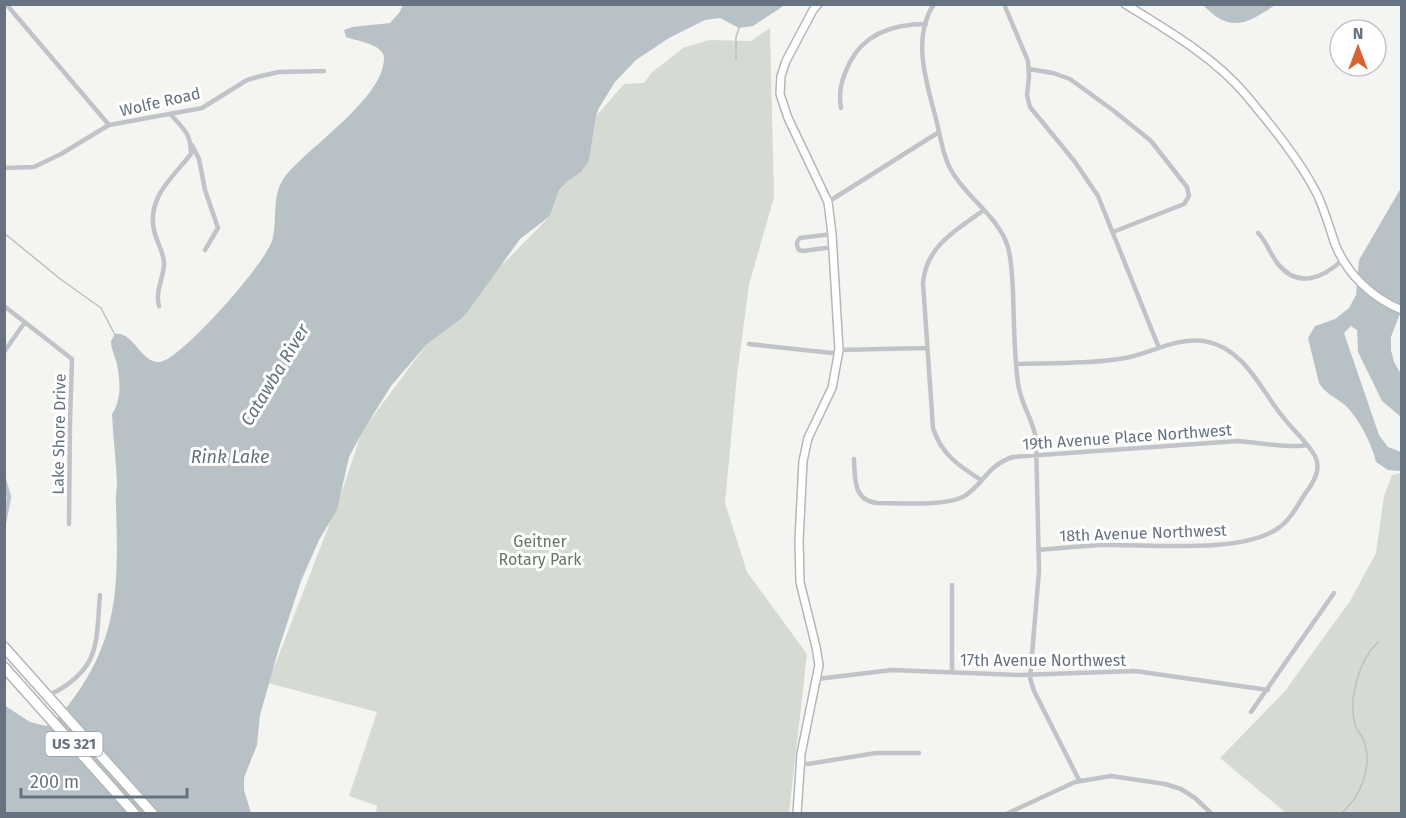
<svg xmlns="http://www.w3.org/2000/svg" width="1406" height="818" viewBox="0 0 1406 818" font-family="'Fira Sans',sans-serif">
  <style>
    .green { fill: #d5dbd3 }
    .water { fill: #b8c2c6 }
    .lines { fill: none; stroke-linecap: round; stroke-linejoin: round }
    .stream { stroke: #b8c2c6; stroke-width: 1.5 }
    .secondary-casing { stroke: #b3b7bb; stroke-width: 10 }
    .highway-casing { stroke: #b3b6b9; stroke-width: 12 }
    .street { stroke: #c0c3c7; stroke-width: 4.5 }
    .secondary { stroke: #fff; stroke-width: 7 }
    .highway { stroke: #fff; stroke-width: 9 }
    .labels { text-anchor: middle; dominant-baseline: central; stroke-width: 6; stroke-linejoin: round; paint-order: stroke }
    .shield { fill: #fff; stroke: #949ca6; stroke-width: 1.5 }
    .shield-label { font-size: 15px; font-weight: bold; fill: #667280 }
    .street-label { font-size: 16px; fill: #667280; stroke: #fff }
    .park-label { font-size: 16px; fill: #667864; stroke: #fff }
    .water-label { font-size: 18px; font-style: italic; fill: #61737d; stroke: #fff }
  </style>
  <rect width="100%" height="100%" fill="#f4f5f1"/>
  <path class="green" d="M770 28 774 197 749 285 737 375 725 503 747 572 807 654 789 813H376L377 806 349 796 377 712 268 683 341 494 362 431 427 344 472 306 499 268 550 216 559 190 589 161 596 116 624 84 644 83 651 73 683 48 709 40 751 41Z
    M1401 473V813H1286L1220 758 1285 691 1350 601 1376 553 1384 496 1392 475Z"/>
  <path class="water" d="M403 5H785L753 26 739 28 720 18 705 20 669 38 636 60 615 82 599 108 596 116 589 161 581 172 568 181 559 190 550 216 520 239 472 306 462 318 427 344 391 386 363 431 349 457 337 510 319 540 301 581 279 648 260 715 257 745 244 778V790L251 813H5L4 705 30 722 46 726C59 719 71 702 80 689 120 629 118 575 116 505 115 498 117 490 117 483 116 460 113 437 112 414 122 399 120 381 117 364 115 356 111 349 111 341L115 334C135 331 142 368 163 361 186 353 264 265 272 241 278 221 271 196 284 178 306 148 384 99 384 58 384 44 356 41 346 37L344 30 352 27 390 23 399 13Z
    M1203 5H1275C1246 25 1230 33 1203 5Z
    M1401 188V311L1391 337V350L1394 362 1401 374V417L1382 401 1358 352 1357 330 1351 326 1344 333 1379 435 1388 447 1401 452V471L1388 470 1376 462C1371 443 1361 422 1347 407 1338 398 1326 395 1319 383L1308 338 1315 326 1335 319 1349 308 1356 295 1359 260Z"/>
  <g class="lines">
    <path class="stream" d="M736 59V37L739 28
      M4 233 59 278 101 308 115 335
      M1341 814C1361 796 1373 767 1364 741 1362 735 1357 731 1355 725 1348 699 1359 660 1378 642"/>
    <g class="secondary-casing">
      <path id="secondary" d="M1125 4C1167 30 1214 57 1246 95 1270 124 1299 159 1316 192 1324 208 1329 226 1335 244 1347 274 1372 298 1402 310
        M797 814 801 754 819 665 816 647 800 582 799 541 803 461 808 438 832 388 839 350 832 234 828 202 788 118 780 94 781 76 786 61 813 10 818 4"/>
    </g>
    <g class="highway-casing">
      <path id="highway" d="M4 647 153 814
        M4 667 135 814"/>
    </g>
    <path class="street" d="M6 4 109 125
      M934 4C911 38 927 84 936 119 941 138 943 159 954 175 970 200 999 218 1008 247 1012 262 1012 277 1013 292 1014 322 1014 353 1018 383 1020 403 1033 419 1036 439L1039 571 1030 678 1034 691 1079 780
      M1004 4 1028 61 1029 77 1027 95 1030 107 1075 162 1098 196 1159 348
      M1029 69 1053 73 1070 79 1114 111 1151 141 1187 187 1189 196 1184 204 1113 232
      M841 108C838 91 842 78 850 62 865 33 894 24 926 24
      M192 145 199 159 205 190 218 228 205 250
      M4 168 34 167 61 154 109 125 202 108 247 80 261 76 279 72 324 71
      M828 202 939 132
      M1258 233C1267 242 1270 254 1278 264 1298 289 1324 278 1343 259
      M832 234 800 238C796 242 796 245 799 250L803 251 833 247
      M4 306 72 359 70 421 69 524
      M159 306C155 291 163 280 164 265 165 254 156 241 154 230 147 197 173 177 191 154 191 134 184 129 171 115
      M749 344 832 353 839 350 926 348
      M4 352 25 322
      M1016 364C1052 363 1090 364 1125 358 1151 353 1177 337 1204 341 1245 348 1260 389 1283 417 1293 430 1307 442 1315 456 1322 470 1313 483 1305 494 1297 506 1290 521 1277 529 1239 554 1149 544 1103 545 1082 546 1060 548 1039 550
      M854 459C855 479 853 500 877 503 899 503 949 507 966 495 985 482 988 465 1013 457L1238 441C1254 442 1294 449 1306 445
      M4 480 9 497 4 523
      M981 480C959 466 941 454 933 428L923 283C926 246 956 230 984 210
      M952 585V672
      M817 679 892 670 1020 675 1135 671 1268 690
      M49 695C67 687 87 672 93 652 99 636 98 612 100 595
      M1251 712 1334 593
      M800 763 808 764 876 753H919
      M1006 814 1075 782 1111 776 1165 784 1181 789 1195 798 1212 814"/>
    <use href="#secondary" class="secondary"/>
    <use href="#highway" class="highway"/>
  </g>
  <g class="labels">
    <rect class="shield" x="45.5" y="732" width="57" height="24" rx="4.5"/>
    <g class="shield-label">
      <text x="74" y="744">US 321</text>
    </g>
    <g class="street-label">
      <text transform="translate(160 102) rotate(-13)">Wolfe Road</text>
      <text transform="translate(59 434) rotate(-89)">Lake Shore Drive</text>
      <text transform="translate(1127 437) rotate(-4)">19th Avenue Place Northwest</text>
      <text transform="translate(1143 533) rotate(-2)">18th Avenue Northwest</text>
      <text x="1043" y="660">17th Avenue Northwest</text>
    </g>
    <g class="park-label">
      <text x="540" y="541">Geitner<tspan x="540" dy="18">Rotary Park</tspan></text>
    </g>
    <g class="water-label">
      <text transform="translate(275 375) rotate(-59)">Catawba River</text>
      <text x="230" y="457">Rink Lake</text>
    </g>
  </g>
  <rect width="1406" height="818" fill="none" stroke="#667280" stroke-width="12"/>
  <g transform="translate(1358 48)"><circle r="28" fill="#ffffff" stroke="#c2c7cc" stroke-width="1.5"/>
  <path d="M0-4.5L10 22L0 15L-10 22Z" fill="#d7642f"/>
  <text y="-9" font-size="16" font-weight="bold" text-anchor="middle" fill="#667280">N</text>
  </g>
  <path d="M21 788v9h166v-9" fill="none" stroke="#667280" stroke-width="3"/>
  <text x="30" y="788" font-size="18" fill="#667280" stroke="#ffffff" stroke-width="4.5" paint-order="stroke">200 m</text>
</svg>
